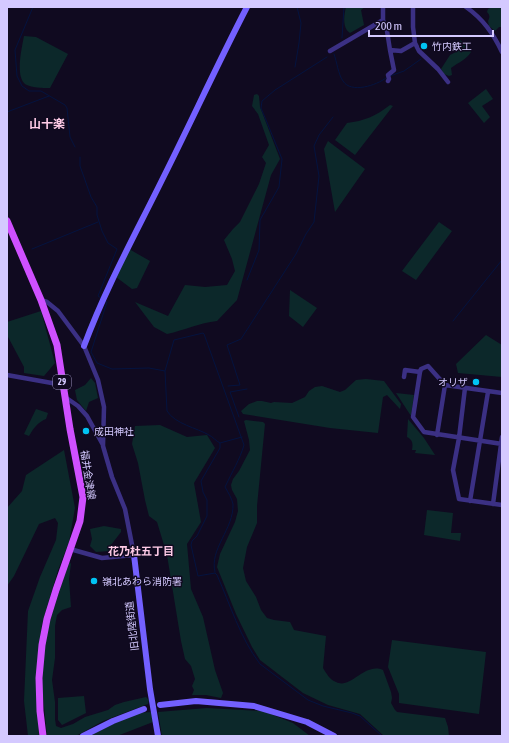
<svg xmlns="http://www.w3.org/2000/svg" width="509" height="743" viewBox="0 0 509 743" font-family="'Asap Condensed','Noto Sans JP',sans-serif">
  <style>
    .green { fill: #0c282a }
    .lines { fill: none; stroke-linecap: round; stroke-linejoin: round }
    .stream { stroke: #04133f; stroke-width: 1 }
    .street { stroke: #3b3084; stroke-width: 4.5 }
    .secondary { stroke: #7360ff; stroke-width: 6 }
    .primary { stroke: #cf50ff; stroke-width: 7 }
    .poi-dot { fill: #00c3f4; stroke: #100a20; stroke-width: 1.5 }
    .labels { text-anchor: middle; dominant-baseline: central; stroke-width: 3; stroke-linejoin: round; paint-order: stroke }
    .shield { fill: #100a20; stroke: #9990bc; stroke-width: 1 }
    .shield-label { font-size: 9px; font-weight: bold; fill: #d4c9ff }
    .poi-label { font-size: 10px; fill: #d4c9ff; stroke: #100a20; text-anchor: start }
    .street-label { font-size: 10px; fill: #d4c9ff; stroke: #100a20 }
    .neighbourhood-label { font-size: 11px; font-weight: bold; fill: #ffcbe7; stroke: #100a20 }
    .quarter-label { font-size: 12px; font-weight: bold; fill: #ffcbe7; stroke: #100a20 }
  </style>
  <rect width="100%" height="100%" fill="#100a20"/>
  <path class="green" d="M346 7H365L361 10 364 25 350 33C342 28 344 15 346 7Z
    M492 7H502V27H499L495 31 489 26 488 21C490 17 490 15 487 12L488 9Z
    M24 36 36 37 68 54 50 88C43 88 31 88 25 84 15 76 22 47 24 36Z
    M460 40 469 47 471 52C466 60 459 62 451 68L452 75 449 76 444 74 441 69 450 55 456 52Z
    M486 89 493 99 482 106 490 117 484 123 468 103Z
    M257 94 259 96 260 107 280 159 271 175 237 300 217 321C199 323 185 330 167 334L154 327 135 302 168 316 185 285 205 287 227 285 235 271 232 259 224 240 233 229 240 222 259 184 266 163 262 157 269 145 258 114 252 106 254 95Z
    M390 105 393 106 355 155 335 140 347 123C364 121 376 116 390 105Z
    M328 141 365 169 335 212 324 149Z
    M439 222 452 231 416 280 402 271Z
    M129 249 150 261 137 288 132 289 116 277Z
    M290 290 317 308 303 327 289 316Z
    M41 311 55 363 44 376 24 373V367L7 335V322Z
    M486 335 502 345V377L458 373 456 364Z
    M91 378 95 383 98 398 89 402 86 411 77 400 75 390 85 385Z
    M366 379 384 381 401 404 400 409 387 395 383 397 378 433 330 428 243 414 241 411 249 404 257 401H262L271 403 274 402 292 403 305 397 309 391 315 387 322 386 340 392 345 390 356 380Z
    M396 393 414 395 411 416Z
    M36 409 48 413 46 419C38 422 33 429 29 436L24 434Z
    M408 419 424 438 435 455 415 453 416 450H412C413 444 413 440 407 437Z
    M246 420 263 422 265 424 257 506V523L247 547 243 568 246 581 256 597 261 610 267 618 274 620 290 622 294 630 326 636 323 668C326 673 330 680 336 682 351 690 364 662 383 670L391 692 392 698 391 703 395 710 397 712 445 718 448 727 449 736H384L360 714 328 705 303 693 260 660 252 647 236 614 217 567 220 554 235 522 238 511 237 499 232 490 231 485 233 479 239 471 250 450 249 440 244 421Z
    M160 425 187 437 207 435 215 448 194 483 201 522 187 544 191 589 203 617 215 670 223 693 221 698 206 695H192L194 690 192 686 195 679 191 666 185 659 181 641 167 555 157 522 149 516 145 500 138 463 132 444 135 426Z
    M64 450 75 508 69 542 58 570 42 624 37 665 39 736H28L24 701 28 611 40 577 56 540 58 523 55 518 39 524 14 576 7 586V508L22 491 26 475Z
    M427 510 453 513 451 533H461L460 541 424 535Z
    M104 526 121 529V532L111 545 109 551 96 552 90 546 92 539 90 529Z
    M69 561 71 564 69 579 71 607 62 610 57 615 55 626V658L52 680 55 702V719L56 726 61 728 73 724 85 717 108 710 115 705 124 702 146 697 149 700 148 704 103 721 76 736H47L42 686 43 661 46 637 51 617Z
    M392 640 486 652 479 714 399 703V694L388 667Z
    M84 696 86 713 62 725 58 720V698Z
    M207 708 263 711 293 723 310 736H162L158 712Z
    M151 712 153 722 117 736H88L137 713Z"/>
  <g class="lines">
    <path class="stream" d="M33 7 15 50 17 76 22 86 29 91H41L65 105 67 108 70 137 75 147
      M342 38 344 7
      M334 54C337 62 338 74 343 81 351 94 377 85 386 78
      M295 67 299 43 301 23 297 7
      M390 76 404 71 421 59
      M7 112 49 96
      M80 157V166L91 197 97 207V215L102 231 108 243 117 249 98 296 101 298
      M32 249 98 222
      M247 280 259 250 260 220 279 187 282 159 261 108 262 101 275 90 327 57
      M105 301 107 302 91 352 97 363 112 369 149 368 165 371 167 411C175 424 197 428 209 435 213 437 216 441 220 443V448L201 481 203 492 207 500V516L197 536 192 541 191 545 198 576 215 573 217 575C230 604 240 638 260 664L308 700 323 706 352 713 360 716 382 736
      M453 321 502 260
      M165 371 174 340 203 333 204 334 244 445C240 459 232 472 226 485L225 487C228 492 232 499 233 504 234 529 209 549 215 572
      M228 386 240 385 227 345 241 339 296 254 306 234 314 222 319 176 314 146 319 135 333 117
      M239 417 230 392 247 389
      M220 443 242 437"/>
    <path class="street" d="M413 7V27L415 43 419 51 438 69 448 82
      M466 7C483 19 493 33 502 52
      M383 20 387 31 390 50 401 51 415 43
      M330 51 383 20V7
      M388 81 389 79 388 75 394 70 390 50
      M41 300 47 302 58 311 84 346 98 380 104 407 103 446 112 477 125 509 134 555 102 558 70 549
      M7 375 63 385
      M404 377 405 370 420 372
      M465 388 459 438 453 470 459 499 502 505
      M502 393 445 385 428 366 421 369 420 372 413 417 424 432 502 444
      M65 397 78 406 87 416 103 445
      M437 435 445 385
      M470 501 488 392
      M493 504 502 437"/>
    <path class="secondary" d="M84 346C106 287 136 233 164 176 192 120 218 63 247 7
      M134 555 150 689 158 736
      M160 705 196 701 254 706 307 722 334 736
      M83 736 113 721 144 709"/>
    <path class="primary" d="M7 221 41 300 57 345 70 429 83 497 80 521 56 590 47 619 42 645 39 678 40 711 43 736"/>
  </g>
  <g class="poi-dot">
    <circle cx="424" cy="46" r="4"/>
    <circle cx="476" cy="382" r="4"/>
    <circle cx="86" cy="431" r="4"/>
    <circle cx="94" cy="581" r="4"/>
  </g>
  <g class="labels">
    <rect class="shield" x="53" y="375" width="18" height="14" rx="3"/>
    <g class="shield-label">
      <text x="62" y="382">29</text>
    </g>
    <g class="poi-label">
      <text x="432" y="46">竹内鉄工</text>
      <text x="468" y="382" text-anchor="end">オリザ</text>
      <text x="94" y="431">成田神社</text>
      <text x="102" y="581">嶺北あわら消防署</text>
    </g>
    <g class="street-label">
      <text transform="translate(88 475) rotate(81)">福井金津線</text>
      <text transform="translate(132 626) rotate(-97)">旧北陸街道</text>
    </g>
    <g class="neighbourhood-label">
      <text x="141" y="551">花乃杜五丁目</text>
    </g>
    <g class="quarter-label">
      <text x="47" y="124">山十楽</text>
    </g>
  </g>
  <rect width="509" height="743" fill="none" stroke="#d4c9ff" stroke-width="16"/>
  <path d="M369 30v6h124v-6" fill="none" stroke="#d4c9ff" stroke-width="2"/>
  <text x="375" y="30" font-size="12" fill="#d4c9ff" stroke="#100a20" stroke-width="3" paint-order="stroke">200 m</text>
</svg>
